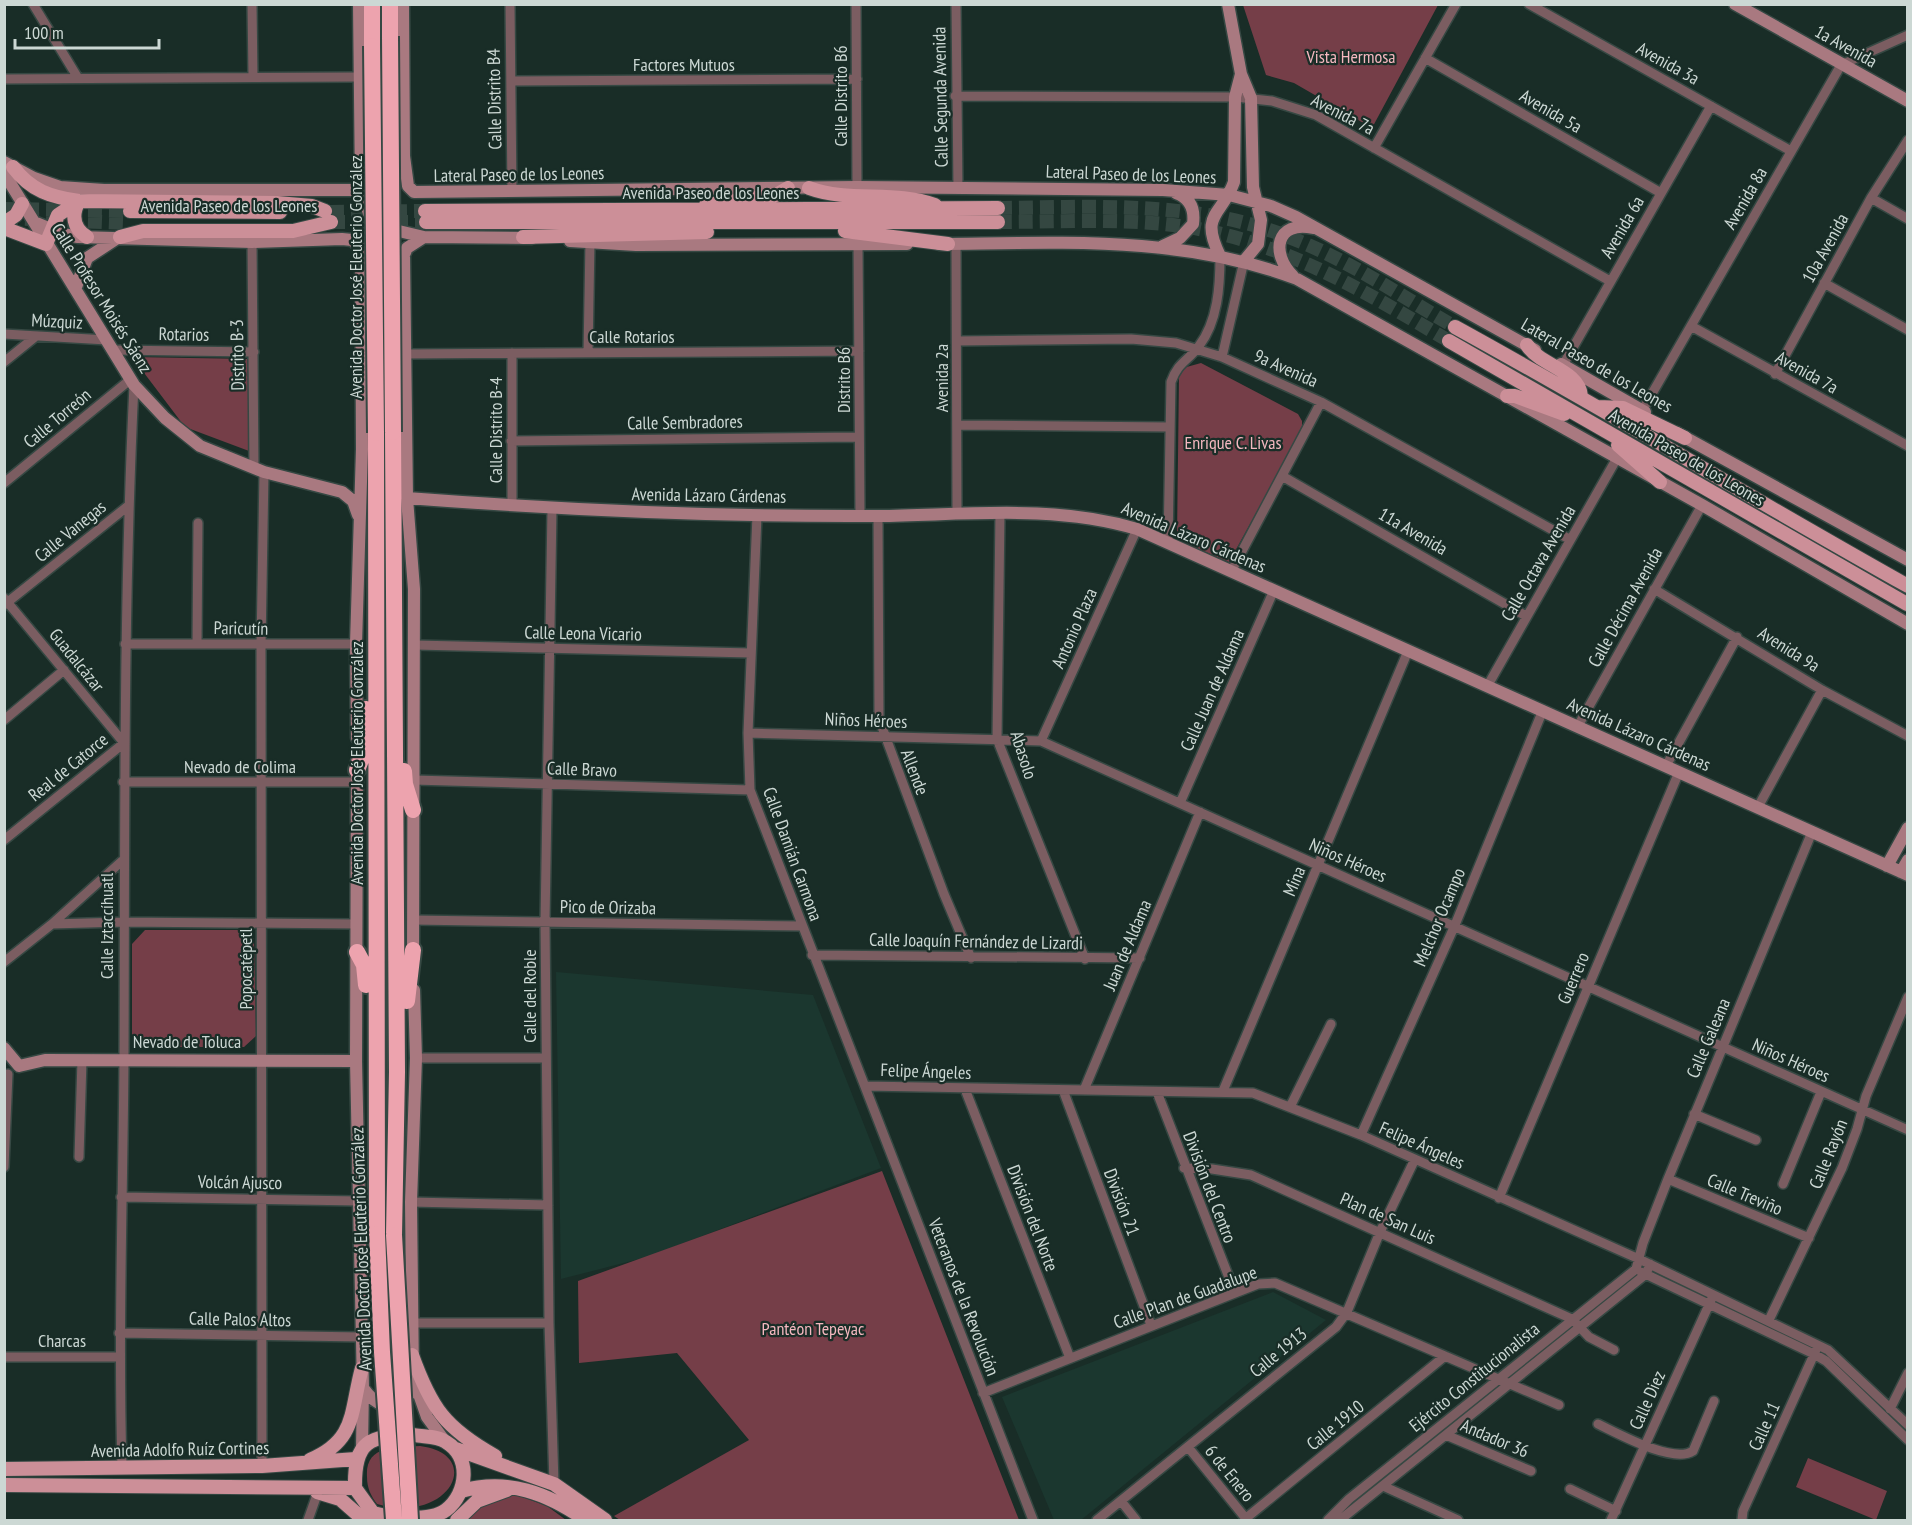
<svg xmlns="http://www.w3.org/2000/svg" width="1912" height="1525" viewBox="0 0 1912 1525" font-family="'PT Sans Narrow',sans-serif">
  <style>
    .built { fill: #1b372f }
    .green { fill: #753e48 }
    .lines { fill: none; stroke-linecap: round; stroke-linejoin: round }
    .primary-tunnel { stroke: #344741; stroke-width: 14; stroke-dasharray: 14 7; stroke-linecap: butt }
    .street-casing { stroke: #364843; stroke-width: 12 }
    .secondary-casing { stroke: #364843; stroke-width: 15 }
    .primary-casing { stroke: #364843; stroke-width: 16 }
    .highway-casing { stroke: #364843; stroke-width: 20 }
    .street { stroke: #7b5d61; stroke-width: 9 }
    .secondary { stroke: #a97980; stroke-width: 12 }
    .primary { stroke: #cc8f98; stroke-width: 14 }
    .highway { stroke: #eda3ae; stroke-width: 16 }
    .highway-bridge-casing { stroke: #364843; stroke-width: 20; stroke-linecap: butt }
    .highway-bridge { stroke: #eda3ae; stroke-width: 16 }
    .labels { text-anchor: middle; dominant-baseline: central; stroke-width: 4.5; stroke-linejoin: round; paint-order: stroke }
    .street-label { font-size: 18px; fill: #ccd8d4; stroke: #192d27 }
    .park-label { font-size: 18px; fill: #f5b8c0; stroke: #192d27 }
  </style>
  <rect width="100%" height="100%" fill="#192d27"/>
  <path class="built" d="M556 972 813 995 881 1168 647 1257 561 1279Z
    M1273 1292 1326 1320 1081 1520H1054L1002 1397Z"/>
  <path class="green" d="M1243 5V4L1438 5 1372 128 1294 83 1266 75Z
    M132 357 249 359V451L185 427Z
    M1201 363 1298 414 1302 421V431L1229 562 1180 541 1177 537 1179 377 1183 368Z
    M145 930H244L254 939 256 1036 244 1047H145L132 1035V944Z
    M882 1171 1019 1520H620L614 1516 749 1440 677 1353 579 1363 578 1281Z
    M420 1446C485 1454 450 1525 377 1504 371 1496 367 1488 367 1477 365 1445 395 1447 420 1446Z
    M1808 1458 1887 1491 1876 1520 1796 1487Z
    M514 1494 547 1506 566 1520H456L482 1500Z"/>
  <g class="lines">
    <path class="primary-tunnel" d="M998 208C1089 207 1182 201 1269 230 1335 251 1396 293 1455 327
      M4 209 130 211
      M330 212 425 211
      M4 218 128 223
      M331 222H426
      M998 222C1058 222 1121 218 1181 226 1280 240 1364 291 1449 341"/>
    <g class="street-casing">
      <path id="street" d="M33 4 78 78
        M252 4 253 77
        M510 4 512 192
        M856 4 857 187
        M956 4 958 189
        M1529 4 1791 151
        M1425 58 1661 193
        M4 79 360 77
        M511 81 857 79
        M955 96 1235 97 1272 101 1316 115 1610 281
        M1374 148 1456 4
        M1871 198 1908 219
        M252 242 254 468
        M858 244 860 515
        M956 244 957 513
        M1824 283 1908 330
        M1691 326 1908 446
        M4 334 107 340
        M957 341 1131 339 1176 343 1222 357 1321 402 1569 539
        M114 350 254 352
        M588 353 590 242
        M405 354 859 351
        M1222 357 1244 261
        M4 362 35 337
        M1563 365 1711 106
        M1775 374 1871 198 1908 140
        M1642 411 1841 65 1908 35
        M957 425 1169 427
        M511 441 859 437
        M1282 476 1526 616
        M4 483 131 379
        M512 506V353
        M552 509 545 922 549 1323 554 1484
        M1000 513 997 739 1085 959
        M757 515 748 733 750 790 1033 1520
        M878 516 879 719 944 894 971 958
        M1168 543 1171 382C1178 362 1188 361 1199 346 1218 321 1220 286 1220 256
        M1231 572 1321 402
        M1654 589 1822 690 1908 736
        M4 598 124 743
        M4 605 128 506
        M125 644H356
        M197 644 198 523
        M415 645 751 653
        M1488 685 1617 458
        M4 720 64 670
        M1578 726 1702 505
        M748 733 1041 741 1908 1130
        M1041 741 1137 529
        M1666 766 1737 637
        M414 780 750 790
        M123 782H357
        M1180 803 1274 590
        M1758 807 1822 690
        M4 840 124 743
        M413 920 802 926
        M52 924 123 922 356 924
        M812 955 1140 958
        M4 962 52 924 122 861
        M416 1058H545
        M865 1086 1253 1093 1361 1135 1639 1259 1828 1350 1908 1425
        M965 1089 1070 1358
        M1063 1090 1151 1325
        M1084 1090 1200 812
        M1223 1091 1408 651
        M1157 1092 1235 1293
        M1291 1105 1331 1024
        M1694 1114 1756 1140
        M1361 1135 1455 925 1543 710
        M79 1157 82 1060
        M4 1167 8 1074
        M1184 1168 1212 1169 1251 1175 1572 1319 1589 1337 1614 1350
        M1668 1179 1809 1238
        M1783 1184 1821 1092
        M121 1197 358 1201
        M1499 1198 1679 772
        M411 1202 548 1205
        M1641 1272 1814 1354 1826 1361 1908 1440
        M1769 1320 1842 1168 1857 1129 1866 1096 1908 997
        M411 1323H549
        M119 1333 361 1337
        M4 1357H119
        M983 1393 1235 1293 1258 1284 1275 1283 1559 1405
        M1890 1409 1908 1373
        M1598 1424C1619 1434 1673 1464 1693 1451L1714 1401
        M1446 1435 1531 1471
        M1188 1447 1247 1520
        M262 1466 261 645 264 472
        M122 1467C118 1331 123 1195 124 1059 125 834 123 610 134 385
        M1383 1486 1458 1520
        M1570 1489 1616 1511
        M1121 1501 1136 1520
        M1245 1519 1445 1356
        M308 1520 319 1489
        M1097 1520 1336 1327 1347 1312 1380 1232 1415 1159
        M1328 1520 1349 1499 1636 1269 1643 1243 1668 1179 1812 832
        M1340 1520 1646 1274 1650 1264
        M1611 1520 1712 1298
        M1742 1520 1743 1511 1816 1350"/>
    </g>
    <g class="secondary-casing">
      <path id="secondary" d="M359 4 361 190 371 219 382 227 424 237 532 238
        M403 4 404 156 408 186 414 192 857 187 1163 190 1229 195 1271 206 1296 217 1535 350
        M1228 4 1241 74 1251 98 1253 187 1261 220 1258 244 1244 261
        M1735 4 1908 101
        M4 162 34 178 60 187 104 190H361
        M4 173 134 385 165 418 200 446 264 472 342 492 353 501 358 515
        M34 222 63 234 78 237 252 242 342 239 352 240 361 248 362 449 356 644 357 738
        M570 241 636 245 907 244
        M939 244C1060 243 1182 235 1297 279L1702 505 1908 624
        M1163 246 1180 238 1193 224C1195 209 1190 198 1176 193
        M1220 256C1199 213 1222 216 1234 182L1235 97 1241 74
        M1293 276C1270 253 1276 220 1313 228
        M76 287 87 258 116 239
        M1561 364 1645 412
        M1677 433 1908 560
        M407 498C564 510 722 517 879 516 965 515 1054 504 1137 529L1908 875
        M357 761 356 1061 363 1388 362 1448
        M1887 866 1908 828
        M1901 872 1908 860
        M413 958 414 589 407 498 404 255 407 248 424 237
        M414 990 416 1058 411 1202 413 1377 427 1417 444 1440
        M4 1048 19 1066 45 1060 356 1061
        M363 1388C375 1405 392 1414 408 1396"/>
    </g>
    <g class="primary-casing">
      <path id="primary" d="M13 167C31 191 51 197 79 201L277 203 312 206 325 211
        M809 188C850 203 894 190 935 205
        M79 201C71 215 73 228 87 237
        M706 205 776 195 788 188
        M130 211 280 212
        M425 211 998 208
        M426 222H998
        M4 223 16 215 22 204
        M4 228 46 244 58 215 79 201
        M845 231 948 244
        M120 237 143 231H293L331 222
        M523 237 707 232
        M1455 327C1608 411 1756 501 1908 586
        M1449 341 1907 604
        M1527 345C1540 366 1579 370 1581 396
        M1507 396H1515L1564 414
        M1598 407 1623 408 1685 438
        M1618 445 1660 482
        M412 1355C431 1408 445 1428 495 1456
        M414 1435C424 1437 438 1436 446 1442 471 1457 468 1493 446 1510 430 1522 391 1518 373 1513L355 1488C354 1440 369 1436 414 1435Z
        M456 1449 554 1484 605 1520
        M310 1460C357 1440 350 1412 362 1368
        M4 1469 262 1466 356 1459
        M4 1485 355 1488
        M461 1491C508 1478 547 1493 586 1520
        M317 1492 340 1499 364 1520
        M457 1520 477 1501 507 1490"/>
    </g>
    <g class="highway-casing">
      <path id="highway" d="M372 4V46
        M390 4V36
        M393 432 397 1072 394 1235
        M376 433 377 1234
        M357 770 363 755 366 709
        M404 771 405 784 413 810
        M357 952 364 965 366 985
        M407 1001 413 950"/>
    </g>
    <use href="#street" class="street"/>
    <use href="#secondary" class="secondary"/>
    <use href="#primary" class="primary"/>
    <use href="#highway" class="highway"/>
    <g class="highway-bridge-casing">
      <path id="highway-bridge" d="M390 36 393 432
        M372 46 376 433
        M377 1234 382 1352 394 1520
        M394 1235 410 1520"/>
    </g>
    <use href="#highway-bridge" class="highway-bridge"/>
  </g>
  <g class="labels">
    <g class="street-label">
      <text transform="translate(1846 46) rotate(29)">1a Avenida</text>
      <text transform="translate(1668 63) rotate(29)">Avenida 3a</text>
      <text x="684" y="64">Factores Mutuos</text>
      <text transform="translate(840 96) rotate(-90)">Calle Distrito B6</text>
      <text transform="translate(940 97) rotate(-91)">Calle Segunda Avenida</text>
      <text transform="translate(494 99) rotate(-91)">Calle Distrito B4</text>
      <text transform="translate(1551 111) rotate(30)">Avenida 5a</text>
      <text transform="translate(1343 114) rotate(27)">Avenida 7a</text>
      <text transform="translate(519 174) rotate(-1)">Lateral Paseo de los Leones</text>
      <text transform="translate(1131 174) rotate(2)">Lateral Paseo de los Leones</text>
      <text x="711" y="192">Avenida Paseo de los Leones</text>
      <text transform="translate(1745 198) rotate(-60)">Avenida 8a</text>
      <text x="229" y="205">Avenida Paseo de los Leones</text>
      <text transform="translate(1622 227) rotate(-60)">Avenida 6a</text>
      <text transform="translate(1825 248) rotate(-61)">10a Avenida</text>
      <text transform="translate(355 277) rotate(-90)">Avenida Doctor José Eleuterio González</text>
      <text transform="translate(102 298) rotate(58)">Calle Profesor Moisés Sáenz</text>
      <text transform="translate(57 321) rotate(3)">Múzquiz</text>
      <text transform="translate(184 334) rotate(1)">Rotarios</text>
      <text x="632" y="336">Calle Rotarios</text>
      <text transform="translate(237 355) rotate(-91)">Distrito B-3</text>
      <text transform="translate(1597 365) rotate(30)">Lateral Paseo de los Leones</text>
      <text transform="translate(1286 368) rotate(24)">9a Avenida</text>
      <text transform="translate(1807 372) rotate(29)">Avenida 7a</text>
      <text transform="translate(941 378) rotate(-90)">Avenida 2a</text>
      <text transform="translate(843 380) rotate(-90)">Distrito B6</text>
      <text transform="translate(57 418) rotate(-40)">Calle Torreón</text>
      <text transform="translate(685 422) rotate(-1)">Calle Sembradores</text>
      <text transform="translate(495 430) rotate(-90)">Calle Distrito B-4</text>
      <text transform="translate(1687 457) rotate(30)">Avenida Paseo de los Leones</text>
      <text transform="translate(709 495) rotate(1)">Avenida Lázaro Cárdenas</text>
      <text transform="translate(70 531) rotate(-39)">Calle Vanegas</text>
      <text transform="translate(1413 531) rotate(30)">11a Avenida</text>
      <text transform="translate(1194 537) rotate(23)">Avenida Lázaro Cárdenas</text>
      <text transform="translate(1538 563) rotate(-60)">Calle Octava Avenida</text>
      <text transform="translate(1625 607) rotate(-61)">Calle Décima Avenida</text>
      <text transform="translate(241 628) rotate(1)">Paricutín</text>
      <text transform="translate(1074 628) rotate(-66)">Antonio Plaza</text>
      <text transform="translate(583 633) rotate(1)">Calle Leona Vicario</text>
      <text transform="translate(1789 649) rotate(32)">Avenida 9a</text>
      <text transform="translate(77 660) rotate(51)">Guadalcázar</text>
      <text transform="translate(1212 690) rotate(-66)">Calle Juan de Aldama</text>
      <text transform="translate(866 720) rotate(2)">Niños Héroes</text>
      <text transform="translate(1639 734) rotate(24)">Avenida Lázaro Cárdenas</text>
      <text transform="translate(1024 755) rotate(72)">Abasolo</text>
      <text transform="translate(356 763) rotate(-90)">Avenida Doctor José Eleuterio González</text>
      <text x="240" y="766">Nevado de Colima</text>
      <text transform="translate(68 767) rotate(-39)">Real de Catorce</text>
      <text transform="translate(582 769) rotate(2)">Calle Bravo</text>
      <text transform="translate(915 772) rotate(69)">Allende</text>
      <text transform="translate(793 854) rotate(70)">Calle Damián Carmona</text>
      <text transform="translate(1348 860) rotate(24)">Niños Héroes</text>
      <text transform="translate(1294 881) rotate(-67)">Mina</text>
      <text transform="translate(608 907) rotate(1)">Pico de Orizaba</text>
      <text transform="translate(1439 917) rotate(-67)">Melchor Ocampo</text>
      <text transform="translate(106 926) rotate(-90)">Calle Iztaccíhuatl</text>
      <text transform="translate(976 941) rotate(1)">Calle Joaquín Fernández de Lizardi</text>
      <text transform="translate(1127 945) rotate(-67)">Juan de Aldama</text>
      <text transform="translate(245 969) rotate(-90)">Popocatépetl</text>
      <text transform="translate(1573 978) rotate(-67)">Guerrero</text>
      <text transform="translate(529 996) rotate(-90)">Calle del Roble</text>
      <text transform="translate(1708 1038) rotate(-67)">Calle Galeana</text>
      <text x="187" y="1041">Nevado de Toluca</text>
      <text transform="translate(1791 1060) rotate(24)">Niños Héroes</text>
      <text transform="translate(926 1071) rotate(2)">Felipe Ángeles</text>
      <text transform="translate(1422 1145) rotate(24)">Felipe Ángeles</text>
      <text transform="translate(1828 1154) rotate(-68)">Calle Rayón</text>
      <text transform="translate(240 1182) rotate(1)">Volcán Ajusco</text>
      <text transform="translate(1210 1187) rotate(69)">División del Centro</text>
      <text transform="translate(1745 1194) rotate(23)">Calle Treviño</text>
      <text transform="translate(1122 1202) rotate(69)">División 21</text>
      <text transform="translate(1033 1218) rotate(69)">División del Norte</text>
      <text transform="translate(1388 1218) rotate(24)">Plan de San Luis</text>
      <text transform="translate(361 1249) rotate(-92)">Avenida Doctor José Eleuterio González</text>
      <text transform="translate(964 1297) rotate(69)">Veteranos de la Revolución</text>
      <text transform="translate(1185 1297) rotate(-20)">Calle Plan de Guadalupe</text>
      <text transform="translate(240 1319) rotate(1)">Calle Palos Altos</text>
      <text x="62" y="1340">Charcas</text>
      <text transform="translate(1278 1352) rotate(-39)">Calle 1913</text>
      <text transform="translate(1474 1377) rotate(-39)">Ejército Constitucionalista</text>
      <text transform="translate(1647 1400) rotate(-66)">Calle Diez</text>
      <text transform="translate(1335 1425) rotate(-39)">Calle 1910</text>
      <text transform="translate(1764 1426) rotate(-66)">Calle 11</text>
      <text transform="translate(1495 1438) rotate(23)">Andador 36</text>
      <text transform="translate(180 1449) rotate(-1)">Avenida Adolfo Ruíz Cortines</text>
      <text transform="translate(1230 1473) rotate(51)">6 de Enero</text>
    </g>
    <g class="park-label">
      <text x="1351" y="56">Vista Hermosa</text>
      <text x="1233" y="442">Enrique C. Livas</text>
      <text x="813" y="1328">Pantéon Tepeyac</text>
    </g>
  </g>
  <rect width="1912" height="1525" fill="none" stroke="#ccd8d4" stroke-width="12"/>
  <path d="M15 39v9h144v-9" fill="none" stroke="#ccd8d4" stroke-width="3"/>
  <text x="24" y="39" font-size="18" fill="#ccd8d4" stroke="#192d27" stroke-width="4.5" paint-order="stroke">100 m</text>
</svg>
